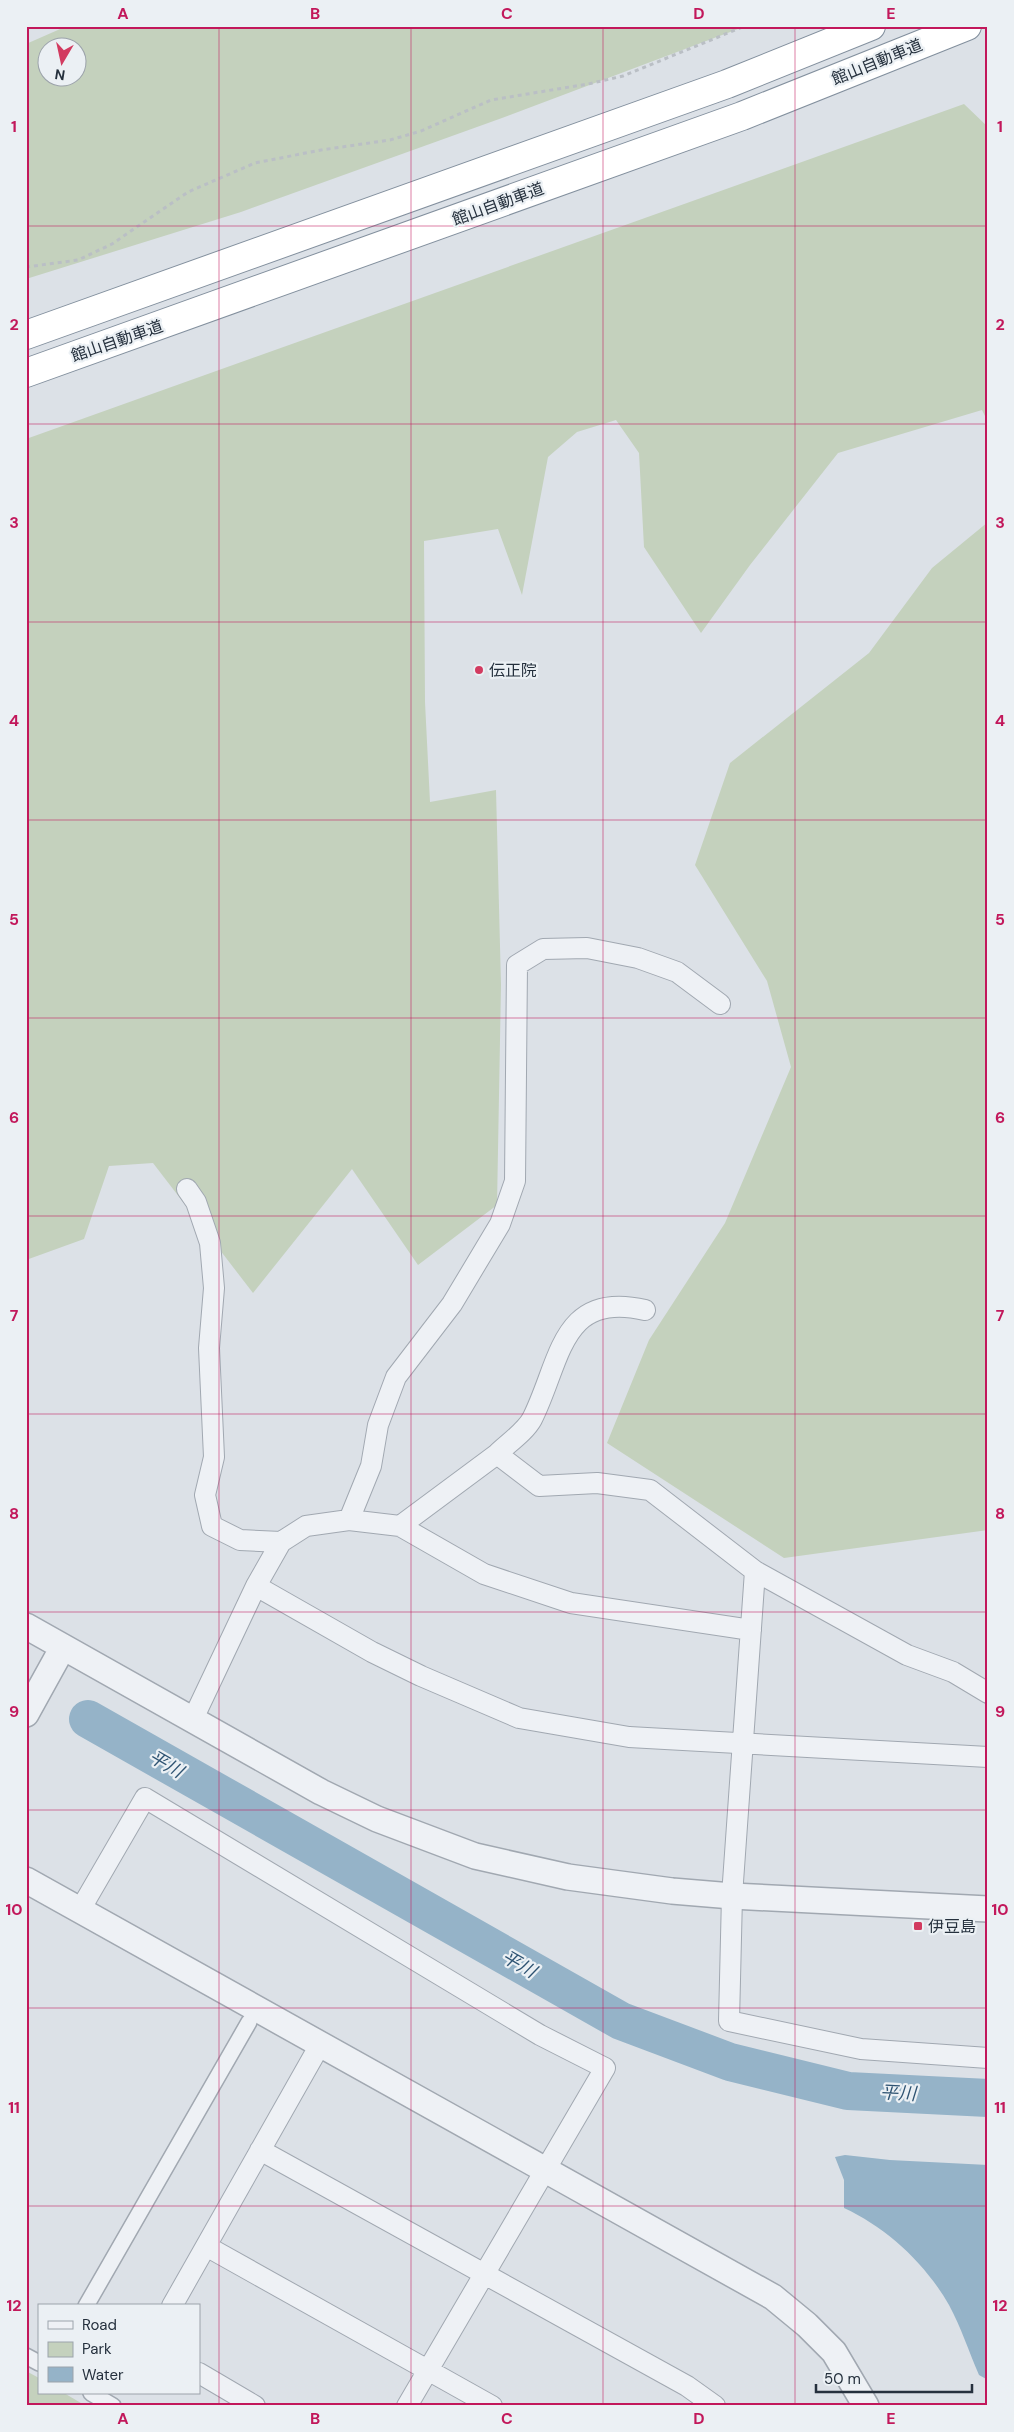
<svg xmlns="http://www.w3.org/2000/svg" width="1014" height="2432" viewBox="0 0 1014 2432" font-family="'DM Sans','Noto Sans JP',sans-serif">
  <style>
    .green { fill: #c4d1bd; fill-rule: evenodd }
    .water { fill: #95b3c8 }
    .lines { fill: none; stroke-linecap: round; stroke-linejoin: round }
    .river { stroke: #95b3c8; stroke-width: 38 }
    .pedestrian-casing { stroke: #a1a8b1; stroke-width: 18 }
    .minor-casing { stroke: #a1a8b1; stroke-width: 22 }
    .tertiary-casing { stroke: #a1a8b1; stroke-width: 28 }
    .motorway-casing { stroke: #83909e; stroke-width: 30 }
    .path { stroke: #babfc5; stroke-width: 3; stroke-dasharray: 4 4; stroke-linecap: butt }
    .pedestrian { stroke: #eef1f5; stroke-width: 15 }
    .minor { stroke: #eef1f5; stroke-width: 20 }
    .tertiary { stroke: #eef1f5; stroke-width: 25 }
    .motorway { stroke: #fff; stroke-width: 28 }
    .grid { fill: none; stroke: #c2185b; stroke-width: 1; stroke-opacity: 0.55 }
    .poi-dot { fill: #d23b60; stroke: #ebf0f4; stroke-width: 2 }
    .labels { text-anchor: middle; dominant-baseline: central; stroke-width: 4.5; stroke-linejoin: round; paint-order: stroke }
    .street-label { font-size: 16px; fill: #25303d; stroke: #ebf0f4 }
    .poi-label { font-size: 16px; fill: #25303d; stroke: #ebf0f4; text-anchor: start }
    .water-label { font-size: 18px; font-style: italic; fill: #2e5372; stroke: #ebf0f4 }
    .neatline { fill: none; stroke: #c2185b; stroke-width: 2 }
    .grid-label { font-size: 16px; text-anchor: middle; font-weight: bold; fill: #c2185b }
  </style>
  <rect width="100%" height="100%" fill="#dce1e7"/>
  <path class="green" d="M67 26H746L502 118 241 212 26 279V44ZM48 48H78V78H48Z
    M964 104 988 127V422L982 410 838 453 750 565 701 633 644 547 639 453 616 420 577 432 548 457 522 595 498 529 424 541 425 702 430 802 496 790 501 985 497 1205 418 1265 352 1169 253 1293 153 1163 109 1166 84 1239 26 1260V439Z
    M988 522V1530L784 1558 607 1443 649 1340 725 1223 791 1067 767 981 695 865 730 763 869 653 932 568Z
    M26 2371 39 2378V2393H64L86 2406H26Z"/>
  <path class="water" d="M845 2155 890 2160 988 2165V2380L979 2375C969 2352 961 2327 949 2305 925 2263 887 2228 844 2208V2180L835 2157Z"/>
  <g class="lines">
    <path class="river" d="M88 1719 621 2021 730 2062 848 2091 988 2098"/>
    <g class="pedestrian-casing">
      <path id="pedestrian" d="M86 2306 249 2022
        M26 2356 39 2363
        M91 2393 113 2406"/>
    </g>
    <g class="minor-casing">
      <path id="minor" d="M187 1189 196 1202 210 1243 214 1288 209 1348 214 1457 205 1495 212 1526 240 1540 281 1542
        M497 1454C507 1444 525 1432 532 1419 561 1362 560 1290 645 1310
        M349 1520 371 1466 378 1425 396 1377 452 1304 500 1224 515 1181 517 965 543 949 587 948 638 958 677 972 720 1004
        M400 1526 484 1574 571 1603 751 1630
        M755 1571 732 1896 729 2021 861 2049 988 2058
        M256 1586 372 1652 421 1676 519 1718 629 1737 988 1757
        M193 1719 256 1586 281 1542 306 1526 349 1520 400 1526 497 1454 539 1486 597 1483 650 1490 755 1571 907 1655 953 1672 988 1693
        M80 1910 145 1798 540 2035 605 2068 407 2406
        M260 2150 687 2386 715 2406
        M206 2246 492 2406
        M172 2306 321 2043
        M199 2373 255 2406"/>
    </g>
    <g class="tertiary-casing">
      <path id="tertiary" d="M26 1626 321 1792 377 1819 475 1856 568 1877 672 1891 732 1896 988 1909
        M26 1714 63 1647
        M26 1880 773 2297 807 2325 834 2352 866 2406"/>
    </g>
    <g class="motorway-casing">
      <path id="motorway" d="M26 335 727 84 871 26
        M26 373 742 116 967 26"/>
    </g>
    <path class="path" d="M26 267 78 260 112 244 188 192 255 163 321 150 390 140 421 131 491 100 588 84 623 76 745 26"/>
    <use href="#pedestrian" class="pedestrian"/>
    <use href="#minor" class="minor"/>
    <use href="#tertiary" class="tertiary"/>
    <use href="#motorway" class="motorway"/>
  </g>
  <path class="grid" d="M219 26V2406M411 26V2406M603 26V2406M795 26V2406M26 226H988M26 424H988M26 622H988M26 820H988M26 1018H988M26 1216H988M26 1414H988M26 1612H988M26 1810H988M26 2008H988M26 2206H988"/>
  <g class="poi-dot">
    <circle cx="479" cy="670" r="5"/>
    <rect x="913" y="1921" width="10" height="10" rx="2.5"/>
  </g>
  <g class="labels">
    <g class="street-label">
      <text transform="translate(877 62) rotate(-22)">館山自動車道</text>
      <text transform="translate(498 204) rotate(-20)">館山自動車道</text>
      <text transform="translate(117 341) rotate(-19)">館山自動車道</text>
    </g>
    <g class="poi-label">
      <text x="489" y="670">伝正院</text>
      <text x="928" y="1926">伊豆島</text>
    </g>
    <g class="water-label">
      <text transform="translate(166 1764) rotate(30)">平川</text>
      <text transform="translate(519 1964) rotate(30)">平川</text>
      <text transform="translate(898 2093) rotate(3)">平川</text>
    </g>
  </g>
  <rect width="1014" height="2432" fill="none" stroke="#ebf0f4" stroke-width="55"/>
  <rect x="38" y="2304" width="162" height="90" fill="#ebf0f4" stroke="#9ca3ab"/>
  <rect x="48" y="2321" width="25" height="8" fill="#eef1f5" stroke="#9ca3ab"/>
  <text x="82" y="2330" font-size="15" fill="#25303d">Road</text>
  <rect x="48" y="2342" width="25" height="15" fill="#c4d1bd" stroke="#9ca3ab"/>
  <text x="82" y="2354" font-size="15" fill="#25303d">Park</text>
  <rect x="48" y="2367" width="25" height="15" fill="#95b3c8" stroke="#9ca3ab"/>
  <text x="82" y="2380" font-size="15" fill="#25303d">Water</text>
  <g transform="translate(62 62) rotate(189)"><circle r="24" fill="#ebf0f4" stroke="#9ca3ab"/>
  <path d="M0-4L9 19L0 12L-9 19Z" fill="#d23b60"/>
  <text y="-8" font-size="14" font-weight="bold" text-anchor="middle" fill="#25303d">N</text>
  </g>
  <path d="M816 2384v8h156v-8" fill="none" stroke="#25303d" stroke-width="2.5"/>
  <text x="824" y="2384" font-size="15" fill="#25303d" stroke="#ebf0f4" stroke-width="4" paint-order="stroke">50 m</text>
  <rect x="28" y="28" width="958" height="2376" class="neatline"/>
  <g class="grid-label">
    <text x="123" y="19">A</text>
    <text x="315" y="19">B</text>
    <text x="507" y="19">C</text>
    <text x="699" y="19">D</text>
    <text x="891" y="19">E</text>
    <text x="14" y="132">1</text>
    <text x="1000" y="132">1</text>
    <text x="14" y="330">2</text>
    <text x="1000" y="330">2</text>
    <text x="14" y="528">3</text>
    <text x="1000" y="528">3</text>
    <text x="14" y="726">4</text>
    <text x="1000" y="726">4</text>
    <text x="14" y="925">5</text>
    <text x="1000" y="925">5</text>
    <text x="14" y="1123">6</text>
    <text x="1000" y="1123">6</text>
    <text x="14" y="1321">7</text>
    <text x="1000" y="1321">7</text>
    <text x="14" y="1519">8</text>
    <text x="1000" y="1519">8</text>
    <text x="14" y="1717">9</text>
    <text x="1000" y="1717">9</text>
    <text x="14" y="1915">10</text>
    <text x="1000" y="1915">10</text>
    <text x="14" y="2113">11</text>
    <text x="1000" y="2113">11</text>
    <text x="14" y="2311">12</text>
    <text x="1000" y="2311">12</text>
    <text x="123" y="2424">A</text>
    <text x="315" y="2424">B</text>
    <text x="507" y="2424">C</text>
    <text x="699" y="2424">D</text>
    <text x="891" y="2424">E</text>
  </g>
</svg>
